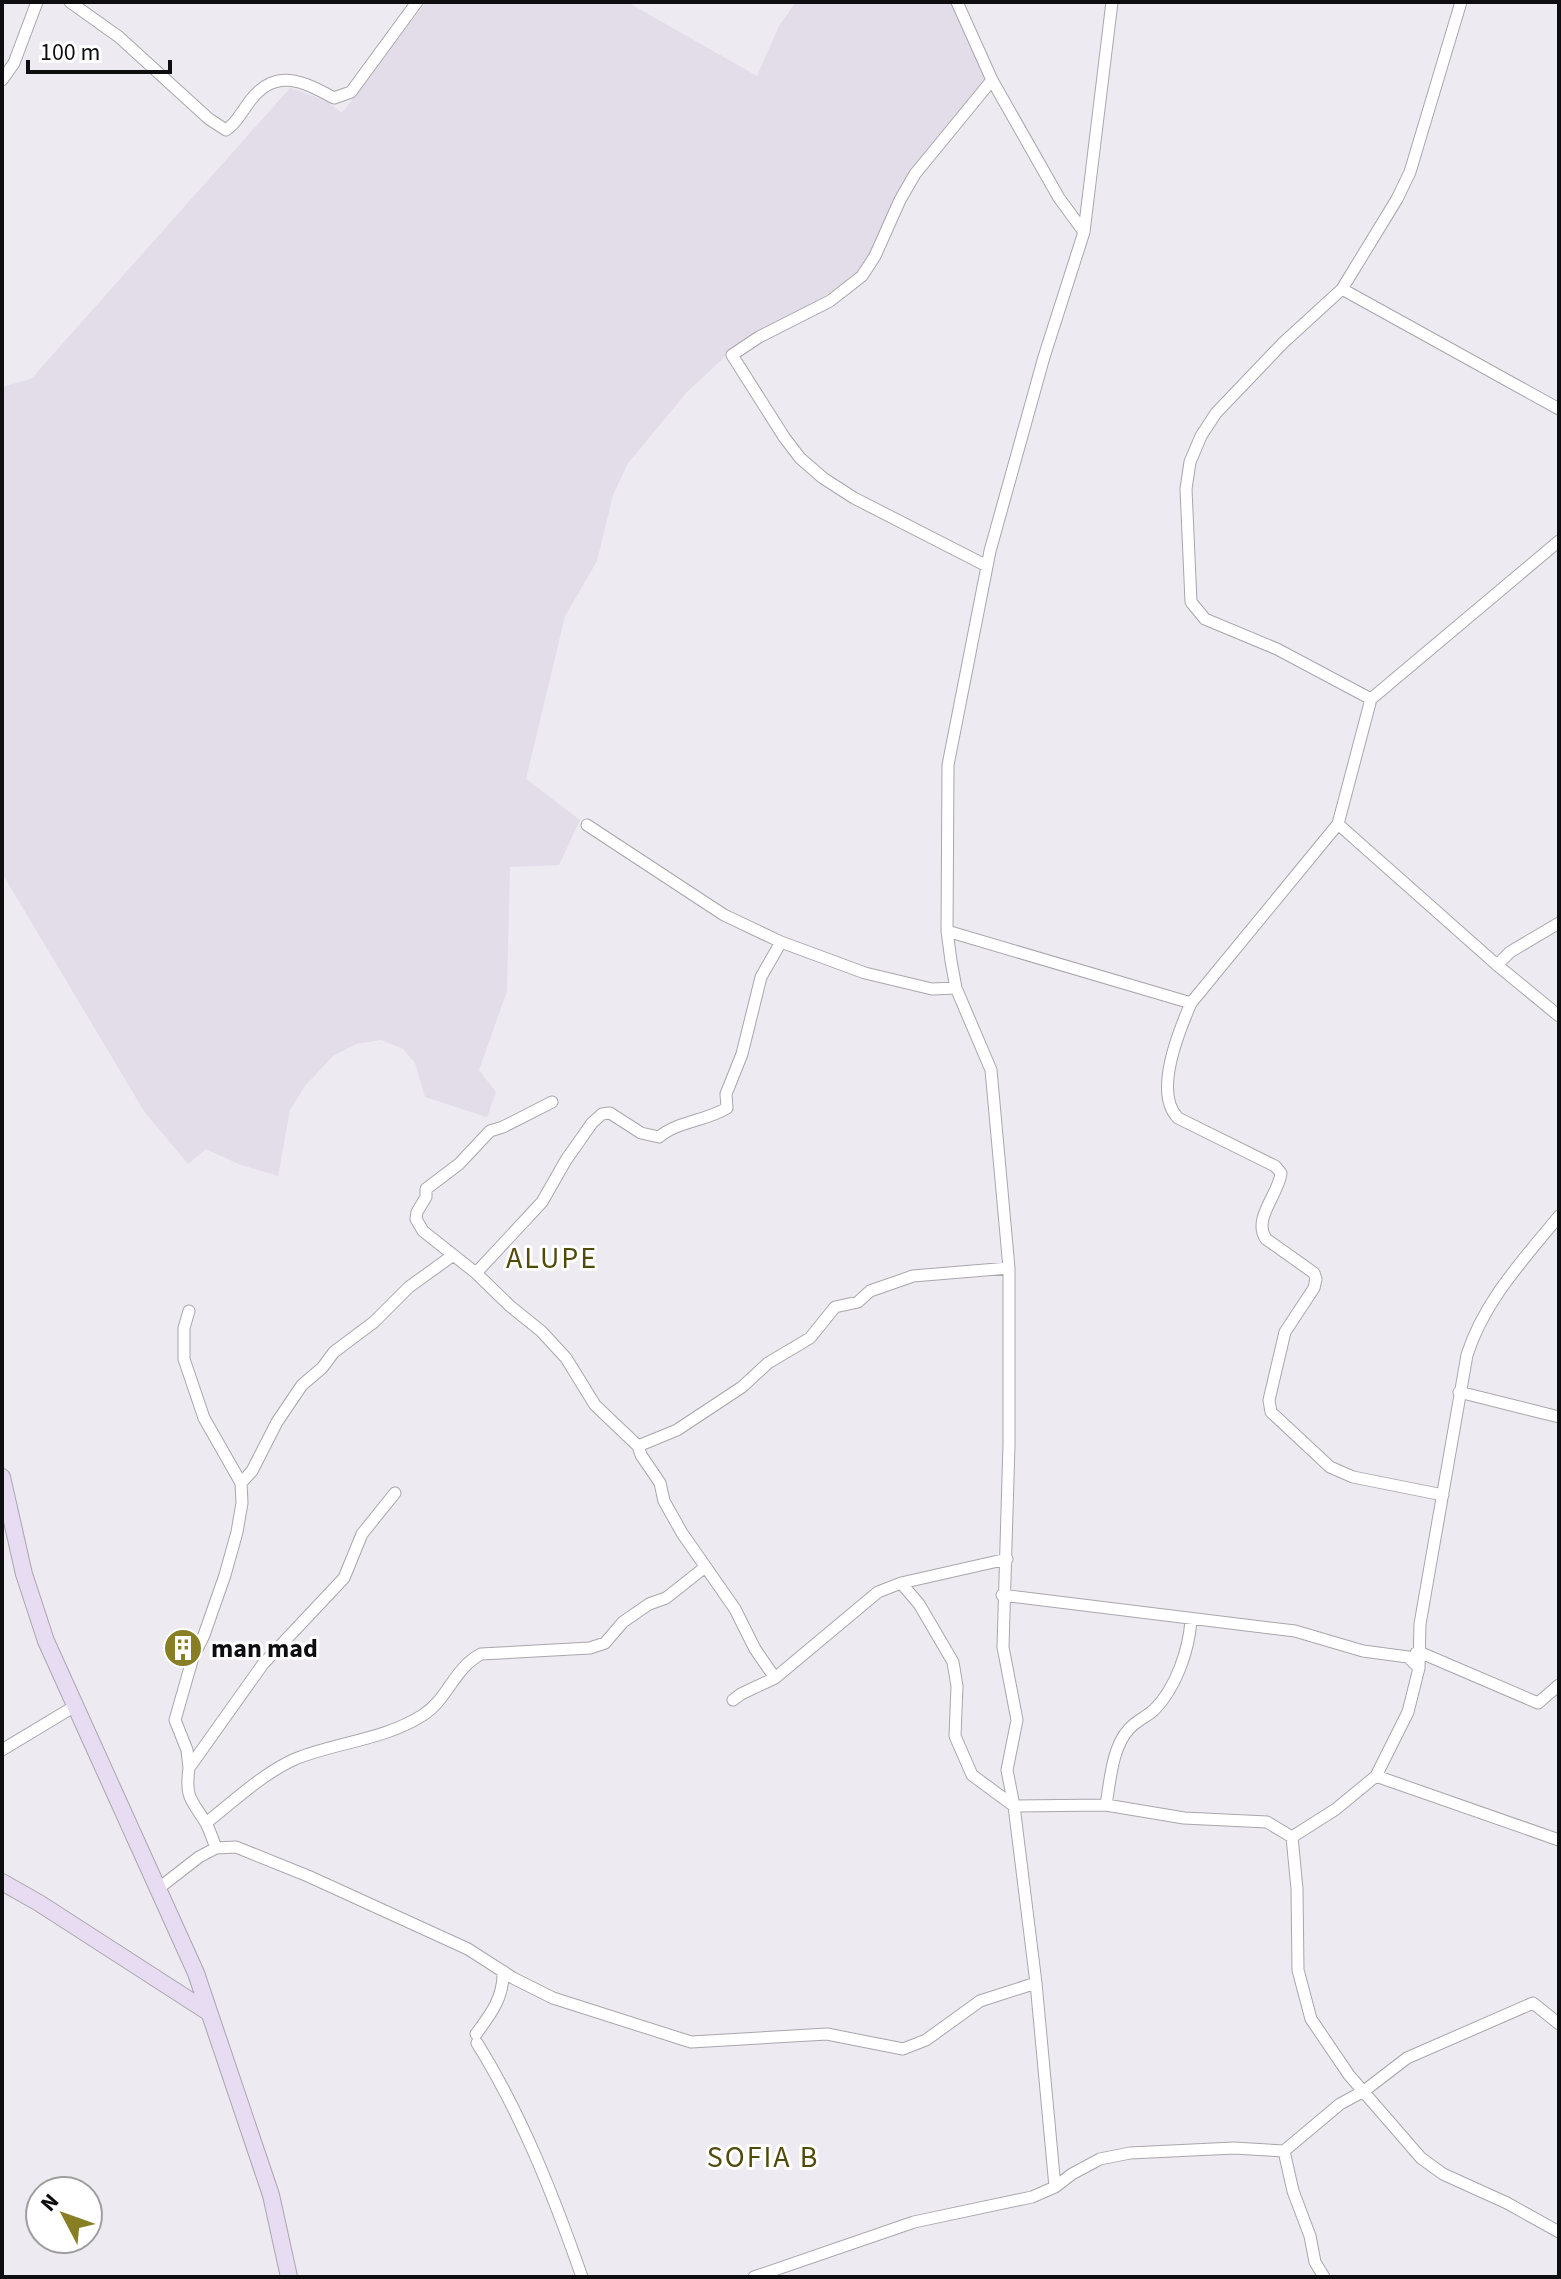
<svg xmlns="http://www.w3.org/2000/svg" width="1561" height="2279" viewBox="0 0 1561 2279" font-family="'Source Sans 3',sans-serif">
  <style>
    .built { fill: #e3dce9 }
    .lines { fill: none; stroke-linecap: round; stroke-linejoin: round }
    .street-casing { stroke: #a9a6ac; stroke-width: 13 }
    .secondary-casing { stroke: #a9a6ac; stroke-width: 18 }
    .street { stroke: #fff; stroke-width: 11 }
    .secondary { stroke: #e8dcf2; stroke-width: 16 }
    .labels { text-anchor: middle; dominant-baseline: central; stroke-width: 6; stroke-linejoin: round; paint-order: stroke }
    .poi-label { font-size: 26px; font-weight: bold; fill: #0e0d0f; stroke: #fff; text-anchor: start }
    .quarter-label { font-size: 30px; letter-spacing: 2px; fill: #514b0a; stroke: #fff }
  </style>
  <rect width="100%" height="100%" fill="#edeaf1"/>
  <path class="built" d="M426 2H627L757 76 779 26 796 2H952L989 78 908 176 878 239 862 266 851 280 731 351 687 392 628 463 613 495 597 561 565 616 526 779 580 820 559 865 510 867 507 991 479 1070 496 1092 487 1117 425 1097 415 1063 403 1049 381 1040 356 1044 333 1056 305 1086 290 1110 278 1176 241 1165 206 1149 188 1164 144 1111 2 873V387L31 379 290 88 325 100 342 113Z"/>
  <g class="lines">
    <g class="street-casing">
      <path id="street" d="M70 2 119 37 209 119 226 130C237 123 242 111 250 101 275 67 303 81 334 98L351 92 417 2
        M957 2 992 80 1059 198 1084 232
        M2 80 14 63 37 2
        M1342 289 1559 409
        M1559 541 1371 699 1338 824 1497 965 1559 1016
        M987 566 854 498 823 478 800 458 784 437 732 355 759 337 830 301 862 276 875 256 900 200 915 174 992 80
        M1371 699 1277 649 1205 619 1191 602 1186 489 1190 462 1201 436 1216 413 1283 343 1342 289 1397 199 1410 172 1461 2
        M1338 824 1191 1003C1179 1031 1153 1093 1178 1118L1275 1166 1281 1173C1279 1194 1252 1219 1266 1239L1314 1273 1316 1279 1314 1288 1285 1332 1269 1400 1271 1412 1330 1467 1353 1477 1443 1495
        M587 825 724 915 781 942 865 973 932 989 956 988
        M947 931 1191 1003
        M1497 965 1510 952 1559 923
        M552 1102 503 1127 490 1131 459 1164 426 1189V1197L417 1212 416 1219 423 1231 476 1273 510 1306 541 1331 566 1358 595 1405 638 1446 641 1455 660 1483 664 1501 682 1533 735 1609 755 1649 775 1678
        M1559 1216C1524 1259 1484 1301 1467 1355L1420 1624 1419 1668 1408 1712 1376 1776 1336 1809 1292 1837 1297 1889 1298 1970 1311 2019 1349 2075 1421 2158 1443 2174 1507 2203 1559 2232
        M476 1273 542 1202 566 1160 592 1123 602 1114 610 1113 641 1133 659 1137C678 1121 706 1121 727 1108L726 1094 742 1054 761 977 781 942
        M189 1311 184 1328V1359L204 1418 241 1483 242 1503 237 1532 225 1575 204 1635 193 1657 175 1720 187 1750 189 1768
        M1459 1392 1559 1417
        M638 1446 677 1430 742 1387 768 1363 810 1338 835 1307 858 1302 870 1291 913 1276 1009 1268
        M241 1483 252 1471 277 1422 302 1385 322 1368 334 1352 374 1322 409 1287 452 1256
        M901 1583 919 1604 953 1662 957 1686 955 1736 972 1775 1014 1806 1106 1805 1184 1818 1267 1822 1292 1837
        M1002 1595 1295 1631 1363 1651 1408 1657 1419 1668
        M1416 1653 1419 1652 1538 1703 1559 1685
        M733 1700 741 1694 775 1678 878 1592 901 1583 1007 1559
        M2 1750 75 1706
        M1376 1776 1559 1840
        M1106 1805C1110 1782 1112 1747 1129 1729 1136 1721 1146 1717 1154 1710 1176 1688 1189 1650 1191 1620
        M206 1823C234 1801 262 1774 295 1759 337 1742 384 1740 423 1715 448 1699 454 1668 481 1654L590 1648 605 1643 623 1622 649 1604 666 1598 704 1568
        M216 1848C213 1840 210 1831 206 1823 191 1799 185 1798 189 1768L263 1664 344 1578 362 1534 395 1493
        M159 1888 199 1857 216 1848 236 1847 308 1876 468 1949 513 1978 553 1998 691 2042 827 2034 903 2049 926 2040 980 2001 1036 1983
        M476 2034C491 2014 504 1997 503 1971
        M477 2043C522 2115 554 2197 582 2277
        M1284 2151 1293 2191 1310 2236 1315 2262 1324 2277
        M1055 2187 1036 1983 1014 1806 1007 1770 1017 1720 1003 1647 1009 1444V1268L991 1070 956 988 951 961 947 931 948 765 990 551 1044 357 1084 232 1112 2
        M754 2277 914 2222 1032 2197 1055 2187 1072 2174 1100 2159 1130 2153 1234 2148 1284 2151 1340 2104 1364 2091 1407 2058 1533 2003 1559 2024"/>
    </g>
    <g class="secondary-casing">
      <path id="secondary" d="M2 1477 24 1574 46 1641 196 1973 271 2195 289 2277
        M2 1882 39 1903 208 2012"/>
    </g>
    <use href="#street" class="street"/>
    <use href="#secondary" class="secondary"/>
  </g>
  <defs>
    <g id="building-disc" transform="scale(2)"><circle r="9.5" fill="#887f25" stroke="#fff"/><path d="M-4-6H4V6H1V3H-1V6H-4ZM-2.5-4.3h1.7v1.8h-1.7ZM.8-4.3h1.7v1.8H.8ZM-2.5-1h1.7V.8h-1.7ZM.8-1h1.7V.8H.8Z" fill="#fff"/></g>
  </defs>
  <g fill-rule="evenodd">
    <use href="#building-disc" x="183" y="1648"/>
  </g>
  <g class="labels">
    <g class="poi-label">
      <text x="211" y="1648">man mad</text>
    </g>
    <g class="quarter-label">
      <text x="552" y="1258">ALUPE</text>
      <text x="763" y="2157">SOFIA B</text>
    </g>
  </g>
  <rect width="1561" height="2279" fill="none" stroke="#0e0d0f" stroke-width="8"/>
  <g transform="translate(64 2215) rotate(311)"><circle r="38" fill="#ffffff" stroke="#9f9e9f" stroke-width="2"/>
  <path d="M0-6L14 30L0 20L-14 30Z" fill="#887f25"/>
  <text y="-12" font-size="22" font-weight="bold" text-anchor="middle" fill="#0e0d0f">N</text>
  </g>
  <path d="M28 60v12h142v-12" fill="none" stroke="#0e0d0f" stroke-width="4"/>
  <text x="40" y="60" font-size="24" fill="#0e0d0f" stroke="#ffffff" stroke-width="6" paint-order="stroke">100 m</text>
</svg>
